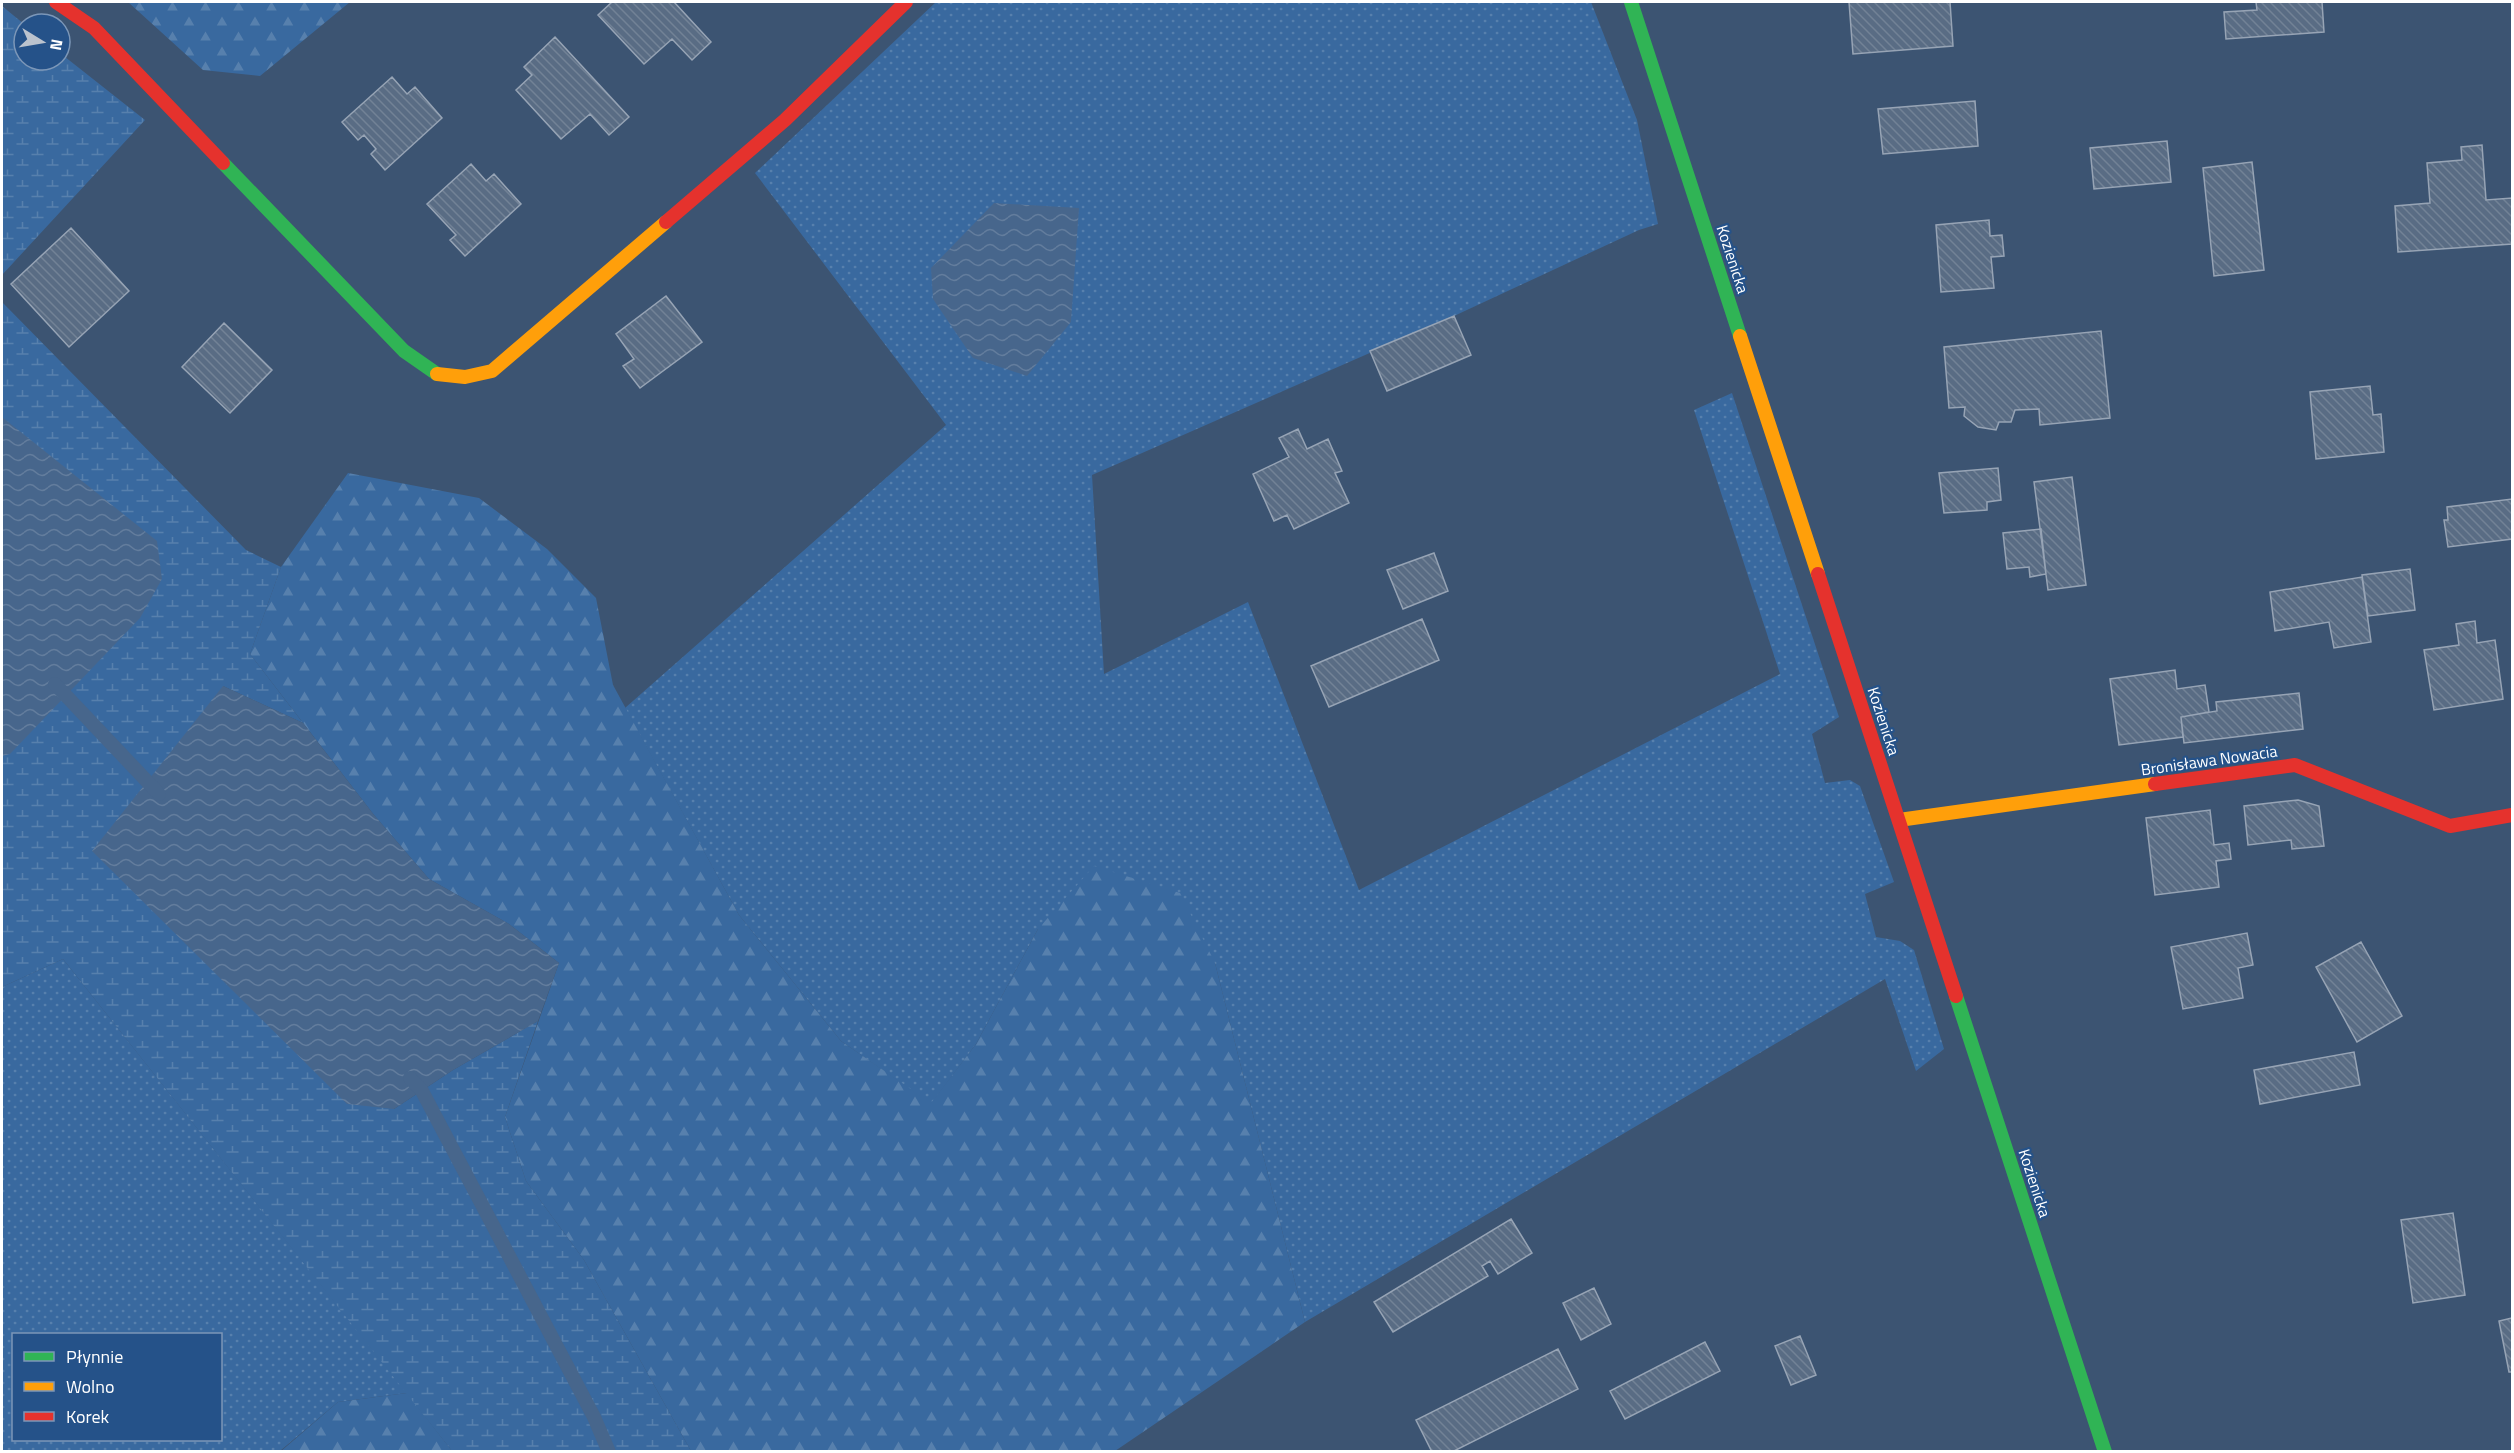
<svg xmlns="http://www.w3.org/2000/svg" width="2514" height="1453" viewBox="0 0 2514 1453" font-family="'Titillium Web',sans-serif">
  <style>
    .grass { fill: url(#grass-dots); fill-rule: evenodd }
    .forest { fill: url(#forest-firs) }
    .wetland { fill: url(#wetland-marsh) }
    .water { fill: url(#water-waves) }
    .lines { fill: none; stroke-linecap: round; stroke-linejoin: round }
    .stream { stroke: #47668c; stroke-width: 14 }
    .building { fill: url(#building-back-hatch); stroke: #97a4b5; stroke-width: 1.5 }
    .fast { stroke: #30b455; stroke-width: 14 }
    .slow { stroke: #ff9f0a; stroke-width: 14 }
    .jam { stroke: #e5322d; stroke-width: 14 }
    .labels { text-anchor: middle; dominant-baseline: central; stroke-width: 4.5; stroke-linejoin: round; paint-order: stroke }
    .street-label { font-size: 16px; fill: #fff; stroke: #255289 }
  </style>
  <defs>
    <pattern id="grass-dots" width="8" height="8" patternUnits="userSpaceOnUse" patternTransform="scale(1.5)"><rect width="8" height="8" fill="#39699f"/><path d="M2 2h.1M6 6h.1" fill="none" stroke="#5780ad" stroke-width="1.8" stroke-linecap="round"/></pattern>
    <pattern id="forest-firs" width="22" height="20" patternUnits="userSpaceOnUse" patternTransform="scale(1.5)"><rect width="22" height="20" fill="#39699f"/><path d="M5 1l3.5 6h-7zM16 11l3.5 6h-7z" fill="#5780ad"/></pattern>
    <pattern id="wetland-marsh" width="20" height="14" patternUnits="userSpaceOnUse" patternTransform="scale(1.5)"><rect width="20" height="14" fill="#39699f"/><path d="M1 5h8M5 5V1M11 12h8M15 12V8" fill="none" stroke="#5780ad"/></pattern>
    <pattern id="water-waves" width="16" height="10" patternUnits="userSpaceOnUse" patternTransform="scale(1.5)"><rect width="16" height="10" fill="#47668c"/><path d="M0 5q4-4 8 0t8 0" fill="none" stroke="#637d9d"/></pattern>
    <pattern id="building-back-hatch" width="6" height="6" patternUnits="userSpaceOnUse" patternTransform="scale(1.5)"><rect width="6" height="6" fill="#596c84"/><path d="M-1 5l2 2M0 0l6 6M5-1l2 2" fill="none" stroke="#728296"/></pattern>
  </defs>
  <rect width="100%" height="100%" fill="#3c5472"/>
  <path class="grass" d="M936 2H1591L1637 120 1658 224 1639 230 1454 316 1092 475 1104 674 1248 602 1359 890 1780 674 1694 410 1732 393 1839 717 1812 734 1825 783 1850 780 1860 786 1894 882 1865 894 1876 937 1900 941 1914 950 1944 1049 1916 1071 1885 979 1305 1322 1215 963 1038 929 976 1044 931 1104 841 1041 739 915 625 708 946 425 755 173Z
    M63 959 407 1393 338 1402 280 1451H2V987ZM14 1334H220V1440H14Z"/>
  <path class="forest" d="M128 2H350L260 76 203 70Z
    M348 473 479 498 547 549 596 598 613 685 739 915 841 1041 931 1103 976 1044 1038 929 1094 866 1180 893 1215 963 1305 1322 1115 1451H691L584 1260 526 1181 505 1117 559 963 509 924 429 879 374 815 250 654 281 567Z
    M407 1393 452 1451 280 1452 338 1402Z"/>
  <path class="wetland" d="M2 6 24 24V60H60V53L145 120 2 275Z
    M2 302 246 550 281 567 250 654 303 723 223 686 394 1109 453 1070 538 1021 505 1117 526 1181 584 1260 691 1451H452L63 959 2 987Z"/>
  <path class="water" d="M994 203 1079 208 1071 322 1027 376 973 358 933 299 931 268Z
    M2 417 157 541 162 579 140 618 10 754 2 756Z
    M223 686 303 723 374 815 429 879 509 924 559 963 538 1021 453 1070 394 1109 347 1104 92 851Z"/>
  <g class="lines">
    <path class="stream" d="M55 684 159 794
      M410 1078 422 1091 594 1417 609 1452"/>
  </g>
  <path class="building" d="M612 2H674L711 42 692 60 672 39 644 64 598 15Z
    M1849 2H1950L1953 46 1853 54Z
    M2256 2H2322L2324 32 2226 39 2224 12 2257 10Z
    M555 37 629 117 609 135 590 114 561 139 516 90 532 75 524 67Z
    M392 77 407 94 415 87 442 118 385 170 371 154 376 149 364 135 358 140 342 122Z
    M1975 101 1978 146 1883 154 1878 109Z
    M2167 141 2171 182 2094 189 2090 148Z
    M2482 145 2486 200 2512 198V244L2398 252 2395 206 2430 203 2427 163 2462 160 2461 147Z
    M2252 162 2264 270 2214 276 2203 168Z
    M471 164 486 181 494 174 521 204 465 256 450 240 456 235 427 204Z
    M1989 220 1990 236 2002 235 2004 256 1991 257 1994 288 1941 292 1936 225Z
    M71 228 129 291 69 347 11 284Z
    M666 296 702 342 640 388 623 366 634 359 616 334Z
    M1454 316 1471 355 1387 391 1370 351Z
    M224 323 272 370 230 413 182 367Z
    M2101 331 2110 418 2040 425 2039 409 2015 410 2011 422H1999L1996 430 1978 427 1964 416 1965 407 1949 408 1944 347Z
    M2370 386 2373 415 2381 414 2384 452 2316 459 2310 392Z
    M1298 429 1307 449 1328 439 1342 471 1335 473 1349 503 1294 529 1287 515 1274 521 1253 474 1289 457 1279 438Z
    M1998 468 2001 500 1987 502V510L1944 513 1939 473Z
    M2072 477 2086 585 2048 590 2034 482Z
    M2512 499V539L2448 547 2444 520H2448L2447 507Z
    M2041 529 2046 574 2030 577 2029 567 2007 569 2003 533Z
    M1434 553 1448 591 1403 609 1387 570Z
    M2410 569 2415 610 2368 616 2362 575Z
    M2362 577 2371 642 2334 648 2329 622 2275 631 2270 592Z
    M1422 619 1439 660 1329 707 1311 666Z
    M2475 621 2477 643 2495 640 2503 699 2434 710 2424 650 2459 645 2456 624Z
    M2175 670 2177 689 2205 685 2209 712 2181 717 2183 737 2119 745 2110 679Z
    M2299 693 2303 729 2184 743 2181 717 2217 711 2216 702Z
    M2298 800 2319 806 2324 846 2292 849 2291 840 2248 845 2244 806Z
    M2210 810 2214 845 2229 843 2231 859 2216 861 2219 887 2155 895 2146 818Z
    M2247 933 2253 965 2238 968 2243 998 2183 1009 2171 947Z
    M2361 942 2402 1016 2357 1042 2316 967Z
    M2354 1052 2360 1085 2260 1104 2254 1070Z
    M2453 1213 2465 1295 2413 1303 2401 1220Z
    M1511 1219 1532 1253 1498 1274 1490 1261 1482 1266 1488 1276 1393 1332 1374 1302Z
    M1594 1288 1611 1324 1581 1340 1563 1303Z
    M2512 1318V1372H2509L2499 1321Z
    M1800 1336 1816 1375 1791 1385 1775 1346Z
    M1705 1342 1720 1371 1625 1419 1610 1391Z
    M1558 1349 1578 1389 1452 1452H1432L1416 1420Z"/>
  <g class="lines">
    <path class="fast" d="M1631 2 1740 336
      M223 163 404 351 437 374
      M1956 996 2105 1452"/>
    <path class="slow" d="M1740 336 1818 574
      M437 374 465 377 492 371 666 222
      M1899 820 2155 784"/>
    <path class="jam" d="M56 2 94 28 223 163
      M666 222 785 120 906 2
      M1818 574 1956 996
      M2155 784 2295 765 2450 826 2512 815"/>
  </g>
  <g class="labels">
    <g class="street-label">
      <text transform="translate(1733 259) rotate(72)">Kozienicka</text>
      <text transform="translate(1884 721) rotate(72)">Kozienicka</text>
      <text transform="translate(2209 760) rotate(-8)">Bronisława Nowacia</text>
      <text transform="translate(2035 1183) rotate(72)">Kozienicka</text>
    </g>
  </g>
  <rect width="2514" height="1453" fill="none" stroke="#ffffff" stroke-width="6"/>
  <rect x="12" y="1333" width="210" height="108" fill="#255289" stroke="#7c97b8" stroke-width="1.5"/>
  <rect x="24" y="1352" width="30" height="9" fill="#30b455" stroke="#7c97b8" stroke-width="1.5"/>
  <text x="66" y="1363" font-size="18" fill="#ffffff">Płynnie</text>
  <rect x="24" y="1382" width="30" height="9" fill="#ff9f0a" stroke="#7c97b8" stroke-width="1.5"/>
  <text x="66" y="1393" font-size="18" fill="#ffffff">Wolno</text>
  <rect x="24" y="1412" width="30" height="9" fill="#e5322d" stroke="#7c97b8" stroke-width="1.5"/>
  <text x="66" y="1423" font-size="18" fill="#ffffff">Korek</text>
  <g transform="translate(42 42) rotate(101)"><circle r="28" fill="#255289" stroke="#7c97b8" stroke-width="1.5"/>
  <path d="M0-4.5L10 22L0 15L-10 22Z" fill="#bbc3ce"/>
  <text y="-9" font-size="16" font-weight="bold" text-anchor="middle" fill="#ffffff">N</text>
  </g>
</svg>
